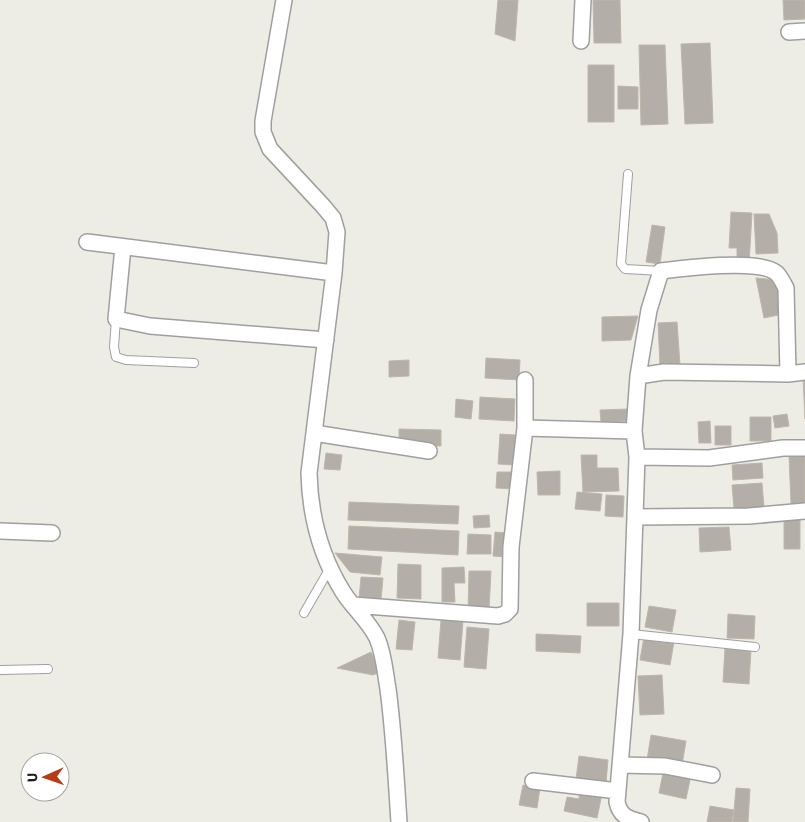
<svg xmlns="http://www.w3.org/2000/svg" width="805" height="822" viewBox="0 0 805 822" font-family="Signika,sans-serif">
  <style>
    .building { fill: #b3afa8; stroke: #beb7a9 }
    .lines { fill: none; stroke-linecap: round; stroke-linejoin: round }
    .service-casing { stroke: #9f9f9f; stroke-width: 10 }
    .minor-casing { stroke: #9f9f9f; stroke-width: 18 }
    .service { stroke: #fff; stroke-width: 8 }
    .minor { stroke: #fff; stroke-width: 15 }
  </style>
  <rect width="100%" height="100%" fill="#eeede5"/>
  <path class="building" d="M498 0H518L515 41 495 34Z
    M593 0H620L621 43H594Z
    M783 0H805V19L784 20Z
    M710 43 713 123 685 124 681 44Z
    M639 45H665L668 124 641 125Z
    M588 65H614V122H588Z
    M618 86 638 87V109H618Z
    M731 212 752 213 749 265 737 264V248H729Z
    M754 214H769L777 233 778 253 756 254Z
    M652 225 665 227 660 264 646 262Z
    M756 278 777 280 783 314 764 318Z
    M638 316 631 340 602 341V317Z
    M677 322 680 365 660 366 658 323Z
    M486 358 520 360 519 380 485 378Z
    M409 360V376L389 377V361Z
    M803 378H805V419Z
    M480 397 515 399 514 421 479 419Z
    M456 399 473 401 471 419 455 417Z
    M628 409 629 421 601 422 600 410Z
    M787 414 789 426 775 428 773 416Z
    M750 417H771V441H750Z
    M710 421 711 443H699L698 422Z
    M715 426H731V445H715Z
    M399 429 441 430V446H399Z
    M500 434 515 435 513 465 498 464Z
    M326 453 342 455 340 470 324 469Z
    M581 455H597V468H618L619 491 583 492Z
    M805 455V503L791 504 789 456Z
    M762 463 763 478 733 480 732 465Z
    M560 471V495H538L537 472Z
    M497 472H513V489L496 488Z
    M762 483 764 507 734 509 732 485Z
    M577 492 602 494 600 511 575 509Z
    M606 495 624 496 623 517 605 516Z
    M349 502 459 506 458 524 348 520Z
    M489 515 490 527 474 528 473 516Z
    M784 519H800V549H784Z
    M349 526 459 531 458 555 348 549Z
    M729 527 731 550 700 552 699 528Z
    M495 532 508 533 506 557 493 556Z
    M468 534 491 535V554H467Z
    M335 553 382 557 380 575 350 572Z
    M398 564 421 565V599L397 598Z
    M464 567 465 583H454L455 602H442V568Z
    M469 571H491L489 610 468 609Z
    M361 577 383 578 381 600 359 599Z
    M587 603H619V626H587Z
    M649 606 676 610 672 632 645 627Z
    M728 614 755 616 754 639 727 638Z
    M399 620 415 622 412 650 396 649Z
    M441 620 463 621 460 660 438 658Z
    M467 627 489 629 486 669 464 667Z
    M536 634 581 636 580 653 536 651Z
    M644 637 674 642 670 665 640 660Z
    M725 648 751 649 749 684 723 682Z
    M371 652 380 672 373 675 337 668Z
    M662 675 664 714 640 715 638 676Z
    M651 735 686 741 682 765 647 760Z
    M579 756 608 760 606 783 576 779Z
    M664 768 691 775 686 799 659 793Z
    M523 785 540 788 537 808 519 805Z
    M736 788 750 789 748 822H733Z
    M580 790 602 794 597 818 564 811 567 797 579 799Z
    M710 806 734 810 732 822H707Z"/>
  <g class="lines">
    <g class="service-casing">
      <path id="service" d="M628 174 621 264 625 269 661 271
        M116 319 114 347 116 357 126 360 194 363
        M304 613 330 568
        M631 634 755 647
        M0 670 48 669"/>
    </g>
    <g class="minor-casing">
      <path id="minor" d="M284 0 263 121V132L270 149 323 206 333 218 337 232 334 273 309 473C310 516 320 555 343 592 353 608 368 620 377 638 384 654 385 672 388 689 394 734 396 778 399 822
        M789 32 805 31
        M581 41 583 0
        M87 242 334 273
        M123 247 116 319 150 326 326 340
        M638 376 649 310 661 271C684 268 757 259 775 272 780 275 783 283 786 288L788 374
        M525 428 634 431
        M314 433 429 451
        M637 457 709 458 783 448H805
        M635 517 749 516 805 511
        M0 531 52 533
        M353 605 498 616 505 614 510 609 511 547 525 428V380
        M620 765 665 766 712 775
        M533 781 618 791
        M641 822C628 819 620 816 617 802L631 634 637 457 634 431 638 376 664 372 788 374 805 372"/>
    </g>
    <use href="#service" class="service"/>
    <use href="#minor" class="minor"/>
  </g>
  <g transform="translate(45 777) rotate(268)"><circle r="24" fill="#ffffff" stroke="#a5a5a5"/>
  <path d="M0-4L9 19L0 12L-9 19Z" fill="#b53c17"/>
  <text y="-8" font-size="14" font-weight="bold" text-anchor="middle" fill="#1e1e1e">U</text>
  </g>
</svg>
